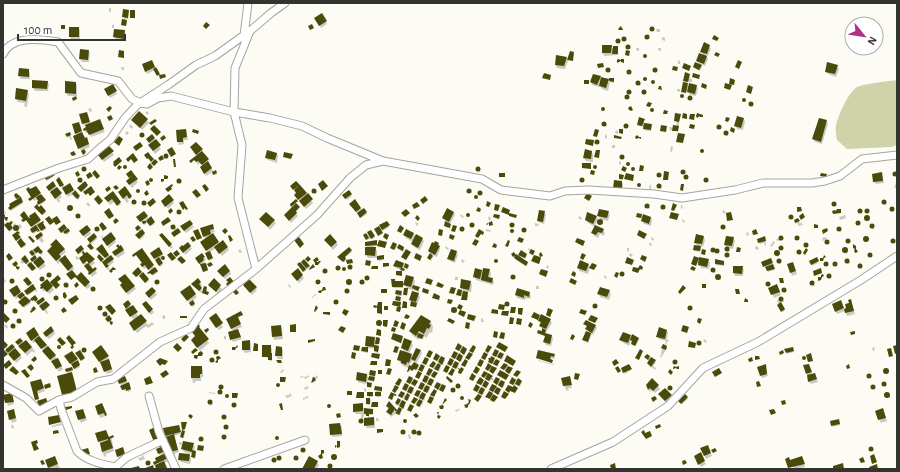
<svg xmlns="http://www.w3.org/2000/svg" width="900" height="472" viewBox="0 0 900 472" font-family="'Alegreya Sans',sans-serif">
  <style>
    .green { fill: #d0d2a9 }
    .shadow { fill: #0003; fill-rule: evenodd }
    .building { fill: #4a4a0b }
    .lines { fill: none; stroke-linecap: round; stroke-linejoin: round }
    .minor-casing { stroke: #a5a59d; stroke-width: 9 }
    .minor { stroke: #fff; stroke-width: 7 }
  </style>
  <rect width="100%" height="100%" fill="#fcfcf4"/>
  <path class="green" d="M897 80V145L891 147 847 149 837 140C836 135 835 129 836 125 839 114 848 93 857 87 863 84 890 81 897 80Z"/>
  <path class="shadow" d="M109 8H111V12H109Z
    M124 10 129 12 128 19H125L127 22 126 26 122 25 125 20 123 17Z
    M321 14 327 24 321 28 315 18Z
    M112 25H114V28H112Z
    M79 28 80 31V40L71 39 70 36Z
    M656 29H660V32H657Z
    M115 30 124 31 126 34 125 41 116 40 114 37Z
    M662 37 665 38V41L662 40Z
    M611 46 614 50 618 47V55L604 56 603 53Z
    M709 46 711 49 708 56 706 55 708 59 705 66 700 64 702 67 700 71 694 68V67L700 65 697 61 704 56 701 52Z
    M636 48H639V51H637Z
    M658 48H661V51H659Z
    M88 51 90 53 89 62H82L80 59Z
    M566 58 568 61 565 69 557 68 556 65Z
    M678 60 680 61V64H678Z
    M151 61 155 68H156L160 75 159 76 155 70 147 74 146 71Z
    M837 66 839 69 836 77 828 74 826 72Z
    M121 67H124V70H122Z
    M655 69 657 72 655 73 653 70Z
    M29 70 30 73V79H21L19 76Z
    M629 70 631 72 630 74 628 72Z
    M689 74V78L692 79V82H686L689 88 696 86 698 88 696 96 690 95 687 90 686 93 682 91 686 84 684 80Z
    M600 77 602 80H608L610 83V79H613L614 83 610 82 608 91 602 89 600 85 599 87 592 85 591 82Z
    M47 82 49 84 48 91H35L33 88Z
    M638 82 641 84 640 86 637 84Z
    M75 83 77 85V96H68L66 93Z
    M113 86 117 94 110 98 105 90Z
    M677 89H680V92L677 91Z
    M27 91 29 94 27 107 24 106 25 103 18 102 16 99Z
    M643 91H645V95L643 94Z
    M91 108 92 111 90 112 88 109Z
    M147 111 149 113 147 115 145 113Z
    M680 115 678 132 670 130 669 127 674 128 676 126 677 122 675 121Z
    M88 116 90 124 101 123 105 132 91 137 89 132 86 133 84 129 87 128 83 124Z
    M744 119 745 122 743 130 737 129 735 126Z
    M133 120H147L149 123 142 130Z
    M644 120V124L651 125V131L644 130V127L639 126 638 125Z
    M827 121 828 124 822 144 815 142 813 139Z
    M604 123 607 125 606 127 603 125Z
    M130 124 133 127 132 129 129 126Z
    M626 125 628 127 627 129 625 127Z
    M80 126 85 139 88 141 90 147 83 150 86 154 84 155 79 148 76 133Z
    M186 130 188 140H184V144L179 145 178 142Z
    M616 130 618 131V134L615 133Z
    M127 131 129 133 127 135 125 133Z
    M726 132 728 136H726L725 133Z
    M69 133 72 139 71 140 67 134Z
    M605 134 607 136V139L605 138Z
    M154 138 161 149 155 154 149 145 150 144 147 139Z
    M596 141H598L599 144H597Z
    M612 145H615V148H612Z
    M671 146 673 147 672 152 670 151Z
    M109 147 114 155 104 162 101 158Z
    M193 150H202L203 153 209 162 208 163 214 172 215 171 217 174 215 175 212 172 206 176 202 170 203 166 200 163 198 165 196 162 198 156Z
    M591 152 593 154V162L586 161 584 158Z
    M277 153 278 156 277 163 268 160 266 158Z
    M166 155 168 158 166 159 163 158Z
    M619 161 621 162V165L619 164Z
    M477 168 480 169V172H478Z
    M130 172 138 182 132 188 129 184 130 178 127 174Z
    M882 173 884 183 876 184 874 182Z
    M53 174 54 176 47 181 46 179Z
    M623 176V180H621L623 184V192L615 191 621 182 620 178Z
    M79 178 82 180 83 183H80Z
    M59 179 65 188 70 185 74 193 75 192 80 198 78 200 73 194 68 197 63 187 62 188 57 180Z
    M180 179 181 183 179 184 177 180Z
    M896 182 897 184 896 188H894Z
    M84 183 88 187 82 192 79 188Z
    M650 184 651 185V190L649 189Z
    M299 185 313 203 306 209 297 198V193L291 186Z
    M660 185 662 188 660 189 657 186Z
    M55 186 62 197 59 199 60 202 59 203 47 187Z
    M36 187 45 202 40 205 46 213 43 215 36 208H39L41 207 38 202 40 201 38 199 34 201 27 190 30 191Z
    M469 189H471L472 192 471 193 468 191Z
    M314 190 317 192 316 194 313 192Z
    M349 191 352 196 347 200 343 195Z
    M113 193 121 204 119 206 115 201 110 205 107 201Z
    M129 194 132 198 130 199 129 198 127 199 129 201 127 203 121 195Z
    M15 195H16L23 203 11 211 9 208 18 200Z
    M173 201 174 203 168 209 164 204Z
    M884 201 887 204 885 205 883 202Z
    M88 202 90 205 89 207 86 204Z
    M647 205 650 207 649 209 646 207Z
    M662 205 665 207 664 210 661 207Z
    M681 205H682L683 209 681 208Z
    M69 206H71L72 211H70Z
    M352 207 361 208 362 211 364 209 367 214 361 218Z
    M891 208H893L894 212H891Z
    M3 209 6 213 3 215Z
    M292 209 298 216 291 223 287 218Z
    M723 210 726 212 725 214 722 212Z
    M454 212 455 215 450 224V228L445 227 446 221 443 217Z
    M544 212 546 215 544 224 540 223 538 221Z
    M608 212 610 215 608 221 600 219 598 216Z
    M35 213 41 223 43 222V225L46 229 43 231 39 226 36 227 38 230 34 234 31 229 33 228 28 220 24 222 23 220H29Z
    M461 214 464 217 463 218 460 216Z
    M642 215 643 218 651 217 652 220 651 226 644 224 642 221 643 219 637 217Z
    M845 215 846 218 840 220 839 217Z
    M147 216 149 219 150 217 155 224 151 226 147 221 146 224 144 225 139 220Z
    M489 216 491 218 490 221 488 219Z
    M579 216 582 218 581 220 578 218Z
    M596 216 598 219 595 226 603 230 605 233 604 236 600 234 598 238 594 236 592 233 595 227 588 223 586 220Z
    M866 217H869V221H866Z
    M261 219 274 221 276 223 270 230Z
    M682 219 685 221 684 223 682 221Z
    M798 219 800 224 801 222 803 225 798 226V223L797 224 795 221Z
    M3 220 6 225 12 228 13 229 10 232 4 225 3 226Z
    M600 220 603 223 600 225 598 222Z
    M189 221 194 227 186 233 182 229Z
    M415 222 418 223V226L416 225Z
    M15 223 17 226 20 224 22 227 17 231 20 234 18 235 26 246 22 248 13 236 17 233 13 225Z
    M387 223 389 227 383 231 379 227Z
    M535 223 539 224 538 226H535Z
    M64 225 70 232 67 235 64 231 62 233 59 229Z
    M212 225 215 232 211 233 212 236 213 235 219 244 223 241 229 250 222 256 216 248 210 252 213 259 209 261 206 253H208L201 243 206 240 204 236Z
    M723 225 725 227 724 230 721 228Z
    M871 225H872L874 229H872Z
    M173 226 176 228 175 231 172 228Z
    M138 227 145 235 140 240 136 235 140 233 136 228Z
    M461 228H463L464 231 462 232Z
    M838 228 841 230V232L838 230Z
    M486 229 490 230 491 232 486 231Z
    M90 231 91 234 85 238 82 234Z
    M371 231 375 238 372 239 371 238 367 240 364 236Z
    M748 232 749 235 747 236 746 233Z
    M41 233 43 237 42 238 44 241 42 243 36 237Z
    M414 234 416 237 422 238 424 241 420 250 414 247 412 244 413 242 406 238 404 235Z
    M94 235 97 239 91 244 88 239Z
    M102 235 104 239H115L116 242 109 248 101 236Z
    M160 236 171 245 173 247 171 249Z
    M780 236 782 237 783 240 777 241 776 239H778Z
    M651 237 654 239 653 241 651 239Z
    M704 237 705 240 703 247 699 246 701 248 700 252 694 251V250L698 247 695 243Z
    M826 237 827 239 823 241 822 238Z
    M864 240a2 2 0 1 1 4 0a2 2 0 1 1-4 0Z
    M733 238 735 241 733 249 728 248 730 251 728 252 726 250 727 248 725 245Z
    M765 238 766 245 765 246 764 243 760 244 758 239Z
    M826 240 829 242V245L826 243Z
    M773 241 775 242 772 247 770 245 772 244Z
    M327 242H336L338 245 333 250Z
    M377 242V246H374L377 251V257L383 256 384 260 379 261 378 258H368L366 255V248H368L366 245Z
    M650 242 652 244 651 246 649 245Z
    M439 244 440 249 437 257 432 255 433 257 431 261 428 258 430 254 429 251Z
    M102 245 114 262 108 267 110 269 108 270 98 257 104 262 107 260 99 252Z
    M397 245 398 248H404L403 252 398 249 397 247 395 250 392 249 391 248Z
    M81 246 84 251 83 252 92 258 95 263 90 267 93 271 95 269 97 273 92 277 80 259 82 257 88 265 89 263 82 252 79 255 76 251Z
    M190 246 192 249 185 255 184 252Z
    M446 246 449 249 448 250 445 248Z
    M757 246 759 249 756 250 755 247Z
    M37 247 43 254 41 255 39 252 34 255 37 260 40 258 46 266 40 270 31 259 34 257 30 252Z
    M349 248 352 252 344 258 346 261 344 262 339 258Z
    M528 248 534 251 533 256 541 258 539 264 533 262 534 256 530 254V252L528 249Z
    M627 248H629V252L627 251Z
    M64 249 66 252 60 257 62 260 73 266 74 269 70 272 61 261 58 264 51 255Z
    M159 249 164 257 160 260 163 265 160 267 152 253Z
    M240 249 242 252 240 253 238 251Z
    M844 249 848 251 847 254 843 251Z
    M123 250 125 253 118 258 115 255Z
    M521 251 527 256 525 259 521 257V258L528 263 527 266 516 260 512 254 518 256Z
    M798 251 801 253 800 255 797 253Z
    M457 252 458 255 455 263 450 261 448 258Z
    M778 252 779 256 777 257 776 253H774Z
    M630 253 633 255 631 257 629 255Z
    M202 254 206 260 204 261 208 271 204 272 196 258Z
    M77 256 79 259 77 260 75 257Z
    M25 257 36 269 33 271 25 262 22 264 20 262Z
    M816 258 818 263 812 266 810 261Z
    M462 259 465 261 463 263 461 261Z
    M698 259 700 261 708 260 710 263 709 269 701 268 698 263 696 266 693 265 692 264Z
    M780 259 781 263 779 264 778 260Z
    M846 262a2 2 0 1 1 4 0a2 2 0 1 1-4 0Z
    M304 260 310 267 304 272 298 265Z
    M716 260 724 262V266L716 265Z
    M771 260 774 270 768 272 766 266 764 267 762 263Z
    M860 261 862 268 861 269 859 266Z
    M143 263 153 266 158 272 153 276 147 267 144 269 141 265Z
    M403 263 405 267 408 266 409 267 408 269 405 268 403 271 396 268 394 266Z
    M588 264 590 267 588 274 579 271 578 268Z
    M547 265 549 267 548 269 546 267Z
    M788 265 794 266 797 274 792 276Z
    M349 266 352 268 351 270 348 268Z
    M742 267 744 270 743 276H735L734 273Z
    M713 269 715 271V273L712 272 711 270Z
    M297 270 304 278 299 283 294 277Z
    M481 270 483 273 489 270 491 273 490 278 492 279 494 282 493 285 476 280 475 277Z
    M230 271 231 274 225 279 220 274Z
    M141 272 149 281 146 283 140 275 137 277 133 273Z
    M81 274 91 286 87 289 79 280Z
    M829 274 831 276 830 279 828 277Z
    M604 275 607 277 606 279 604 277Z
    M717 278a2 2 0 1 1 4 0a2 2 0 1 1-4 0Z
    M3 277 6 281 4 283 3 282Z
    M366 277 368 278 369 280H366Z
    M455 277H458V280H455Z
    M413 278 415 281 414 286 419 288V292L406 288 408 290 407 296H405L407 289 405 285Z
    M129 279 136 289 128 295 123 288Z
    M11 280H13V284L10 282Z
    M25 280 31 284 37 290V293L35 290 29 295 26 291 30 287Z
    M214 280 222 289 218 294 209 285Z
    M362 280 364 282V284H360Z
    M392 280 403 283V288H393Z
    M348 281H350L351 285H348Z
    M200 282 202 285 200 287 203 292 207 288V292H208V295L204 294 202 292 201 293 192 284Z
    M471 282 472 285 471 292H467L468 294 467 301 463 300V297L457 295 459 290 463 291 461 288Z
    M812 282 814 284 815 286H813L811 283Z
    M767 283H770V286H768Z
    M66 284 69 287 67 288 65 287Z
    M289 284 291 287 290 288 288 285Z
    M244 286 256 288 257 290 252 295Z
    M536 286H539V289H536Z
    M16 287 21 294 22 293 31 303 24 308 20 302 21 300 19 297 16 299 11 291Z
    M52 287 54 290 49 294 45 290 44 292 41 288Z
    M189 287 197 297 192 301 195 305 193 307 183 295Z
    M92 288 95 290V292L92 290Z
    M152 288 157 295 151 300 148 296Z
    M770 288H779L781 295 774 298Z
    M784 289H786V292L784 293Z
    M397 291 402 293V296H399L401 299V302L399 301 401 304 400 312 397 311 398 307 393 305 397 302 396 300 398 297 396 294Z
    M609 291 611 294 609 300 600 297 599 294Z
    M315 293 316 296H314L313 298 311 297 314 296Z
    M529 293 531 296 530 299 526 298 525 300 517 298 516 295Z
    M418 294 420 297 416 308 411 306 412 302 410 300Z
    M35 296 39 301 42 298 49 307 46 309 48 313 47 314 35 300 33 301 32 299Z
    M782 297 784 302 780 303 785 310 783 312 777 301Z
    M851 301 855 314 847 316 845 311 837 314 836 311 842 304 844 310 847 309Z
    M128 302 139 317 141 315 148 325 152 322 154 324 148 328 146 326 137 333 132 326 134 321 124 305Z
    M145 307 152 310 154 312 151 315Z
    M455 308 457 312 454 313 453 309Z
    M15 310 17 313 16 314 13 311Z
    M106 313 112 321 109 323 104 314Z
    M165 315V319H163L162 316Z
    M215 315 223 327 219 330 212 321Z
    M236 315 242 327 237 329 242 339 233 342 231 339 233 331 227 319Z
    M421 316 431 322 433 327 432 333 430 332 426 338 424 336 423 339 420 338 419 340 413 336 410 331Z
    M539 316 540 318 550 320 552 323 545 334 552 336 553 339 551 346 546 345 544 342 546 336 538 333H542L543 330 540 326 541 324 539 321 532 317Z
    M481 318 483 319 484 322H481Z
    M20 319 22 323 20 324 18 320Z
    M378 320H381V327L378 325Z
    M6 324 8 327 7 329 4 326Z
    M585 324 595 325 597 328 593 335 592 334 588 343 584 340 589 333Z
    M12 325H14L15 329H13Z
    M198 325 209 343 200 351 194 343Z
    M281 326 282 329 283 339 274 340 273 337Z
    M34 329 55 355 63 369 59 372 52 361 36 342 33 343 28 333Z
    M54 331 55 334 49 339 46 336Z
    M667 331 668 333 667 339 669 341 667 342 666 345 665 344 666 341 659 339 657 336Z
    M224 336H226V340L224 339Z
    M630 336 632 338 639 339 636 346 633 345V342L631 341 629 346 622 342 620 340Z
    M403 337 401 344 392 339Z
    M374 338 376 341 379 339 380 340 379 345 377 344 379 348 378 353 375 352V349L368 348V353L363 352 362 348H368L366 345Z
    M704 339 707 341 706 343 703 341Z
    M26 341 35 351 34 353 32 351 27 356 17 342H22L23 343Z
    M250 341 251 344V352L245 353 243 350Z
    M3 342 8 348 12 345 22 358 16 363 6 348 3 347Z
    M411 342 413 345 409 354 413 357 420 350 422 353 416 364 419 367 417 370 414 369 413 371 411 370 409 372V368L403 366 398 360 404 352 402 348ZM412 361 415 362 411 368 409 366Z
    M663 345 667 348 661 358 660 355H662L661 353Z
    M270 346 272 349V361H270L269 358 263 357V354Z
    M461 346 463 349 467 350 464 355 460 351V352L456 349Z
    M874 347 875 350 873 351 872 348Z
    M83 348 86 350 85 353 82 351Z
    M282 348 283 350V359H278L276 356Z
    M793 349 794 352 787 354V353Z
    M216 351 219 353 217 355 215 352Z
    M539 351 554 355 555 359 551 358 553 362 538 358V360L537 358Z
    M72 352 80 367 75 370 66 356Z
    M498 352 500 354 504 356 502 360 497 356V357L494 356Z
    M457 354 459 356V355L463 358 461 362 456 358 455 359 453 358Z
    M95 355 108 356 113 372 107 374Z
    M647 355 656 362 653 366 656 368 655 370 648 364 650 361 646 358Z
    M439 356 441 359 445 360 443 365 438 360V362L434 359Z
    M492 357 496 361 499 362 498 367 490 363Z
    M538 360 554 364V365L539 361Z
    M453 361 455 364 459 365 457 369 452 365V366L448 364Z
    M436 363 437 366 438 365 441 367 439 372 435 367 434 369 431 366Z
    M628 365 631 370 625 374 622 369Z
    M765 365 768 376 762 378 761 376Z
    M507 366 508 368 512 370 510 374 501 368Z
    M809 366 812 375 815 374 818 382 811 384 809 381 807 374Z
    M201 367 203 370V377H201V381H195V383H193L192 378Z
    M71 368 73 371 70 372 74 378 78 396 66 400 63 395 59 377 69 374 67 372Z
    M283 369 284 371 281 373 280 372Z
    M885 370 889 372 888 374 884 372Z
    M432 371 433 373 437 374 435 379 431 375 430 376 427 375Z
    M376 373 375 377H373L375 379 374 382 370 381 368 379 367 383H371L372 388H369L368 384 359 383 357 380 367 374 368 377 371 378 370 375Z
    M487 373 488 376 492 377 490 382 482 376Z
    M308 375 309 377 305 379 304 377 301 378 300 376 306 377Z
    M317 375 318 378 316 379 315 382 312 383 313 379Z
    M125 377 131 391 128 392 127 390 124 391 118 379Z
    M569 377 572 388H568L569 390 567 391 564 386 562 379Z
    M428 378 430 381 434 382 431 386 427 382 426 383 423 381Z
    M513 378 522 381 520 387 515 384 514 386 511 384Z
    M412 379 414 381 418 382 415 387 411 383 410 384 407 382Z
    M499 380 501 382 505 384 503 388 494 382Z
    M483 381 484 383 489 384 486 389 482 384 481 386 478 383Z
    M42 383 45 391 37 394 41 408 34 393Z
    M885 383 887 385 886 387 883 385Z
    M440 384 442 387 446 388 443 392 439 389V390L435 387Z
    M424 385 426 388 430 389 428 393 423 389V390L419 388Z
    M493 385 501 390 499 395 491 391Z
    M647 385 658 386 660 389 655 393 652 390 650 392Z
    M220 386 222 387V390L220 389Z
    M307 386 309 388 305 390 304 388Z
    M408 386 410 389 414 390 412 394 407 390 406 392 403 389Z
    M364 388 366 389V392L364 391Z
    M382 388V392H380L381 397H376L377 393 375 390Z
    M479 388 481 390 482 388 485 391 483 395 478 391V393L474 390Z
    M665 389 673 399 667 404 661 397Z
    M418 391 422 395 423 394 426 395 424 401 420 396 419 398 416 396Z
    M209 392 215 393 216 394 209 393Z
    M290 393 292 396 287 398 285 395H289Z
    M404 393 406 396 407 394 410 397 408 401 404 397 403 399 399 396Z
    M11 394 14 404 8 406 5 396Z
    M373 394V397H369L371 400 370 405H367V399H369L368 396Z
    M886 394H889L890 398H886Z
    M685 395 688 399 682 404 679 401Z
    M306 396 309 397 303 400V398H305Z
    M398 399 402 403H405L404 409 400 405 399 406 396 405Z
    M417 399 419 402 423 403 420 408 416 403 415 405 412 402Z
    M469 400 471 401 470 405 468 406V408H464L465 406 468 405Z
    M210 401 213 404 211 406 208 403Z
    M362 404 364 409 373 411V415H369V419L367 415 364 414 363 419H362L363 423H361L360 421 361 419V414H356L354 412Z
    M96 406 103 407 106 416 100 418Z
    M387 406 395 408 397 412 399 409 402 410 400 416 396 412 392 417 389 415Z
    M460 409V411L459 410 456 412 455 410Z
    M883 409 887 421 881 423 876 411Z
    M13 410 17 421 12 423 8 412Z
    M83 410 87 420 81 423 76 412Z
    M374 418 375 421V428H367L365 425Z
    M376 418H378L379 421H376Z
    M839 421 840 425 833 427 831 422Z
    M61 423 62 425 52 427 51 426Z
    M186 423 185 430H184L185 433 184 438 181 437 184 432 183 429Z
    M340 424 342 427V436L332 437 331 434Z
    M11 425H13L14 428 12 429Z
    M179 427 181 434 174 436 179 452 172 455 166 435Z
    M96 434 110 437 112 440 114 451 106 454V457L104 456Z
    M410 434 411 439H409L408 435Z
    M179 442 182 443 181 446 179 444Z
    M193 444 195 447 194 451 196 453 195 459 192 457 193 454 184 452 182 449Z
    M163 447 169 461 164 463 166 469H157L156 466 159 464 156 458 160 456 157 450Z
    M701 448 709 449 712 456 706 459Z
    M124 451 126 457 119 459 118 457Z
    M700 454 706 464 701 467 695 456Z
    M142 455H143L145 459 140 461 138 458 142 457Z
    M189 455 191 458 190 464 181 462 179 460Z
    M332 458a2 2 0 1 1 4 0a2 2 0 1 1-4 0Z
    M296 457 298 459V461L295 459Z
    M47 460H56L60 469H50Z
    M803 460 805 467 795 469 793 467Z
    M317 462 319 465 317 469H303Z"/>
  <path class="building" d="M123 9 129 10 128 18 122 17Z
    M130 10H135V18H130Z
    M322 13 327 21 319 26 314 18Z
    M122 19 127 20 126 26 121 25Z
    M206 22 210 25 206 29 203 26Z
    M312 24 314 28 310 30 308 26Z
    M61 25H65V29H61Z
    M621 26 623 30H619L618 29Z
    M649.5 29a2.5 2.5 0 1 1 5 0a2.5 2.5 0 1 1-5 0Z
    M69 27H79V37H69Z
    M114 29 125 30 124 39 113 37Z
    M644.5 37a2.5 2.5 0 1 1 5 0a2.5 2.5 0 1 1-5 0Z
    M714 35 719 38 717 41 712 39Z
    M621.5 39a2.5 2.5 0 1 1 5 0a2.5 2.5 0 1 1-5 0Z
    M615.5 41a2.5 2.5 0 1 1 5 0a2.5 2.5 0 1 1-5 0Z
    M704 42 710 45 707 54 700 52Z
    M625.5 47a2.5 2.5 0 1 1 5 0a2.5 2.5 0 1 1-5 0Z
    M602 45H612L611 53H602Z
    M613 46H618V54H612Z
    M80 49 89 50 88 60 79 59Z
    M119 50 124 51V58L118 57Z
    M626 50 630 51 629 56 625 55Z
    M570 51 574 52 573 61 567 60Z
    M716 52 720 54 718 57 714 55Z
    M699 53 707 56 704 64 696 61Z
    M643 56a2 2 0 1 1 4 0a2 2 0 1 1-4 0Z
    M556 55 567 57 564 66 555 65Z
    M618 59 621 60V59H624V63L621 62V61L617 63V60Z
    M152 60 155 67 145 72 142 64Z
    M738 60 742 62 739 69 735 67Z
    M695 62 702 65 699 70 693 67Z
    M827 62 838 65 835 74 825 72Z
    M603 63 604 67 598 68 597 64Z
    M684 63 691 66 689 71 682 68Z
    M673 66 678 67 677 71 672 70Z
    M156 67 160 74 157 76 153 69Z
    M652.5 70a2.5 2.5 0 1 1 5 0a2.5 2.5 0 1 1-5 0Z
    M605.5 70a2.5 2.5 0 1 1 5 0a2.5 2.5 0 1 1-5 0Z
    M19 68 29 69V77L18 76Z
    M626.5 72a2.5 2.5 0 1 1 5 0a2.5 2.5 0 1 1-5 0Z
    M685 72 690 74 688 82 683 81Z
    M544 73 551 75 550 80 542 78Z
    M693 73 700 75 699 79 692 77Z
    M165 74 166 77 160 79 159 75Z
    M593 74 601 76 597 85 590 82Z
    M643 79a2 2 0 1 1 4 0a2 2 0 1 1-4 0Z
    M601 77 609 79 606 88 599 86Z
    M609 78H614V82L609 81Z
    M730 78 735 80 734 85 729 84Z
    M651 82a2 2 0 1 1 4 0a2 2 0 1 1-4 0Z
    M32 80 48 81 47 89 32 88Z
    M584 80H589V84H584Z
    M635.5 83a2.5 2.5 0 1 1 5 0a2.5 2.5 0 1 1-5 0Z
    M65 81 76 82V94L65 93Z
    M683 82 688 83 686 93 681 92Z
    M689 83 697 85 695 94 687 92Z
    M702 83 707 85 706 89 701 87Z
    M725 83 732 85 730 90 724 88Z
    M113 84 117 91 108 96 104 89Z
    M748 85 753 87 751 94 746 92Z
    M659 86H661L662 90 658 89Z
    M16 88 28 90 26 101 15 99Z
    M641.5 92a2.5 2.5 0 1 1 5 0a2.5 2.5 0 1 1-5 0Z
    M626.5 92a2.5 2.5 0 1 1 5 0a2.5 2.5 0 1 1-5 0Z
    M680 96a2 2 0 1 1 4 0a2 2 0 1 1-4 0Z
    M624.5 97a2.5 2.5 0 1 1 5 0a2.5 2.5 0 1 1-5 0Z
    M687.5 98a2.5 2.5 0 1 1 5 0a2.5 2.5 0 1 1-5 0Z
    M76 96 77 99 73 101 72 98Z
    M742 100a2 2 0 1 1 4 0a2 2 0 1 1-4 0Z
    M748.5 104a2.5 2.5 0 1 1 5 0a2.5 2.5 0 1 1-5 0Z
    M648 102 652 103 650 107 646 106Z
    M110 106 112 108 109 112 106 109Z
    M631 106 633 110 631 111 628 109 629 107Z
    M601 109a2 2 0 1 1 4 0a2 2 0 1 1-4 0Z
    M650 110a2 2 0 1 1 4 0a2 2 0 1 1-4 0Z
    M664 110 668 111 667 114H663Z
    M139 111 148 119 140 128 131 120Z
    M87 112 90 122 82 124 79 114Z
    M675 113 681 114 679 122 674 121Z
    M683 113 687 114V119L682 118Z
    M697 113 703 115V117H700V116L697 118 696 116Z
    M690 114H695L694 120 689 119Z
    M111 115 113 119 109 121 107 117Z
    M737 116 744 118 741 128 734 126Z
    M639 117 645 119 642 126 637 125Z
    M726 117 730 118 728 122 725 121Z
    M819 118 827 120 821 142 812 139Z
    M100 119 104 129 89 135 86 130 84 131 83 129 86 127 85 125Z
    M155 119 157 121 151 125 149 123Z
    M601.5 124a2.5 2.5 0 1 1 5 0a2.5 2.5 0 1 1-5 0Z
    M79 122 82 131 75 134 72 124Z
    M644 123 652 124 651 130 643 129Z
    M623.5 126a2.5 2.5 0 1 1 5 0a2.5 2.5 0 1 1-5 0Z
    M690 124 695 125 694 129 689 128Z
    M716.5 127a2.5 2.5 0 1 1 5 0a2.5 2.5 0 1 1-5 0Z
    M154 125 161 132 157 136 150 129Z
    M661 125 667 126 666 132 660 131Z
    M673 125 679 126 678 131H672Z
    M731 127 735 129 734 133 730 131Z
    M186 129 187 137 183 138V142H177L176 130Z
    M193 129 199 131 198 134 192 132Z
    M595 129 599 130 597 137 593 136Z
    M619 129H623V134L619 133Z
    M723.5 133a2.5 2.5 0 1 1 5 0a2.5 2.5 0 1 1-5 0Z
    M70 132 71 135 67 137 65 134Z
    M82 132 85 138 87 137 89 144 78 149 73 136Z
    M139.5 135a2.5 2.5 0 1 1 5 0a2.5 2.5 0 1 1-5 0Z
    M678 133 685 134 683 143 676 142Z
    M152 134 155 138 149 143 146 139Z
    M164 135 166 138 162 141 160 138Z
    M614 135 622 137 621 139 614 138Z
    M637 135 639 137H641V139L639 138 636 139 635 137Z
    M119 136 123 139 119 146 114 142Z
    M156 139 161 145 153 151 148 145Z
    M586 139 594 140 593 146 585 144Z
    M594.5 142a2.5 2.5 0 1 1 5 0a2.5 2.5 0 1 1-5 0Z
    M140 142 143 146 136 151 133 147Z
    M196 142 203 149 196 155 190 147Z
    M109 146 114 151 102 160 98 155Z
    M172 147 176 154 171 157 167 150Z
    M700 151a2 2 0 1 1 4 0a2 2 0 1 1-4 0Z
    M84 149 86 152 83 155 81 151Z
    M585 149 592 151 591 159 583 158Z
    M267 150 277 153 275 160 265 158Z
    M596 150H600L599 158 594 157Z
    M74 151 76 155 72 156 70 153Z
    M202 151 209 159 202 165 198 161 196 162 194 160 191 163 189 161Z
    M148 152 151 156 147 159 144 155Z
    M284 152 293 154 291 159 283 157Z
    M133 153 138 160 134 163 131 159 128 162 126 159Z
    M163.5 156a2.5 2.5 0 1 1 5 0a2.5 2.5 0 1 1-5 0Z
    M619.5 157a2.5 2.5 0 1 1 5 0a2.5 2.5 0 1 1-5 0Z
    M162 155 164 159 160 161 158 158Z
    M151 156 154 159 151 162 148 158Z
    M119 157 122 161 115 167 113 164 114 163 113 162Z
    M155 159 158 162 154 166 151 163Z
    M173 159H175L176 167H174Z
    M208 161 212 168 204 174 200 167Z
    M626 164a2 2 0 1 1 4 0a2 2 0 1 1-4 0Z
    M150 163 153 167 150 170 147 167Z
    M582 163H591V169L582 168Z
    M123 167a2 2 0 1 1 4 0a2 2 0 1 1-4 0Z
    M593 167a2 2 0 1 1 4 0a2 2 0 1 1-4 0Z
    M119 165 122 167 119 170 117 168Z
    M640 165 644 166 643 171H639Z
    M623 166 627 168 625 172 621 170Z
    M475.5 169a2.5 2.5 0 1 1 5 0a2.5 2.5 0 1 1-5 0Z
    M81.5 169a2.5 2.5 0 1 1 5 0a2.5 2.5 0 1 1-5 0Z
    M631 169a2 2 0 1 1 4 0a2 2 0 1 1-4 0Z
    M680.5 172a2.5 2.5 0 1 1 5 0a2.5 2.5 0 1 1-5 0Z
    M95 170 100 176 97 179 92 173Z
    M131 170 134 174 129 178 126 174Z
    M216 170 217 173 213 175 212 172Z
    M591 170 595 171 594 175 590 174Z
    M78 171 80 175 77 177 75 173Z
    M664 171 669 172 668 180H663Z
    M892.5 174a2.5 2.5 0 1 1 5 0a2.5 2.5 0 1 1-5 0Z
    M90 172 93 176 88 179 86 175Z
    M882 172 883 181 873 182 872 174Z
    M656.5 175a2.5 2.5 0 1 1 5 0a2.5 2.5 0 1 1-5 0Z
    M53 173 55 175 46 180 45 178Z
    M499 173H505V177H499Z
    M626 173 634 175 633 181 624 179Z
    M821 173 827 174 826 177 820 176Z
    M134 174 138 179 129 185 126 181Z
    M619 174 624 175 623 179H619Z
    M683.5 177a2.5 2.5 0 1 1 5 0a2.5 2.5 0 1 1-5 0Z
    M164 175 168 176V178L167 179H164V181L161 182V179H164Z
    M59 177 64 185 60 187 56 180Z
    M77.5 180a2.5 2.5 0 1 1 5 0a2.5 2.5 0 1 1-5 0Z
    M579.5 180a2.5 2.5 0 1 1 5 0a2.5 2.5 0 1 1-5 0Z
    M703.5 180a2.5 2.5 0 1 1 5 0a2.5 2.5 0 1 1-5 0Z
    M149 180a2 2 0 1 1 4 0a2 2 0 1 1-4 0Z
    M176.5 181a2.5 2.5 0 1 1 5 0a2.5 2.5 0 1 1-5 0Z
    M148 180 150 184 147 186 145 182Z
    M323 180 328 186 322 191 318 184Z
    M614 180 622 181V189H613Z
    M53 181 56 186 49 191 46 187Z
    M85 181 88 185 81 192 77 188Z
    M296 181 300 185 293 190 290 186Z
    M637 185a2 2 0 1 1 4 0a2 2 0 1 1-4 0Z
    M70 183 74 190 66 195 62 188Z
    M656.5 186a2.5 2.5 0 1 1 5 0a2.5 2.5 0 1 1-5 0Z
    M172 184 173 186 171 187 172 189 168 192 165 189Z
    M205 184 209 189 206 192 202 186Z
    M681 184H684L683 191 680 190Z
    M116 185 119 188 116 190 113 187Z
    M300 185 307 193 298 200 294 195 296 193 294 190Z
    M36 186 41 193 30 201 28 199 31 197 26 189 29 187 30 189Z
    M91 186 95 192 90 196 88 193 86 195 83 192Z
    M109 186 111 189 107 192 105 189Z
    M125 186 132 196 129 199 127 195 123 199 118 192Z
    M57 187 62 193 55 199 50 192Z
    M466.5 191a2.5 2.5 0 1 1 5 0a2.5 2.5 0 1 1-5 0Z
    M311.5 191a2.5 2.5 0 1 1 5 0a2.5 2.5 0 1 1-5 0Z
    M136 191a2 2 0 1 1 4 0a2 2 0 1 1-4 0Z
    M196 189 201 195 197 198 192 192Z
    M75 190 80 196 77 199 72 194Z
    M147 190 149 194 146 196 144 193Z
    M349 190 352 194 345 199 342 195Z
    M477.5 193a2.5 2.5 0 1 1 5 0a2.5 2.5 0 1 1-5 0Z
    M113 191 121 202 117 206 112 199 108 202 104 198Z
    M16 193 21 197 16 199 14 195Z
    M308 193 313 199 304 207 299 201Z
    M587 193 592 196 589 201 584 198Z
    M41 194 46 200 38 205 37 202 38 201 36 197Z
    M169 194 174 200 165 207 161 201Z
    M474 197a2 2 0 1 1 4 0a2 2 0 1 1-4 0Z
    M98 195 103 201 99 205 94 199Z
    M425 196 428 200 423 204 420 200Z
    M21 197 23 202 10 210 8 208 10 206 9 204Z
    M153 198 156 202 150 207 147 203Z
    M296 199 298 201 291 207 290 204Z
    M355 199 361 208 356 212 349 204Z
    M881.5 202a2.5 2.5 0 1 1 5 0a2.5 2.5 0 1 1-5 0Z
    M131.5 202a2.5 2.5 0 1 1 5 0a2.5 2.5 0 1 1-5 0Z
    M141.5 203a2.5 2.5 0 1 1 5 0a2.5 2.5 0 1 1-5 0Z
    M183 201 188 209 186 210 185 208 183 210 179 203Z
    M487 201 491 203 489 207 486 206Z
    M831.5 204a2.5 2.5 0 1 1 5 0a2.5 2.5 0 1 1-5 0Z
    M417 202 420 206 414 209 412 205Z
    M296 203 300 207 296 211 297 213 289 221 284 215Z
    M673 203 677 205 674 211 671 210Z
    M644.5 206a2.5 2.5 0 1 1 5 0a2.5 2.5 0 1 1-5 0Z
    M37 204 39 207 41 205 46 211 42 215 34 207Z
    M495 204 500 205 498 211 494 210Z
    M660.5 207a2.5 2.5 0 1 1 5 0a2.5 2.5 0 1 1-5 0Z
    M67 208a3 3 0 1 1 6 0a3 3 0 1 1-6 0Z
    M889.5 209a2.5 2.5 0 1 1 5 0a2.5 2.5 0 1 1-5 0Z
    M478 207 481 209 480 212 476 211Z
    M503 207 510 210 509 213 517 215 516 218 509 216V215L501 212Z
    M797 207H801L802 211 797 212Z
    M109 208 114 216 109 219 104 212Z
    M171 208 173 211 170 214 168 211Z
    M364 208 367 212 360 218 357 213Z
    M447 208 454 212 449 222 442 218Z
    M857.5 211a2.5 2.5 0 1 1 5 0a2.5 2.5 0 1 1-5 0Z
    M864.5 211a2.5 2.5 0 1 1 5 0a2.5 2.5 0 1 1-5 0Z
    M406 209 410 213 405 217 401 213Z
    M599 209 609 211 607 218 597 216Z
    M837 209H841V213L833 214 832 211 835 210 836 211Z
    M176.5 212a2.5 2.5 0 1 1 5 0a2.5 2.5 0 1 1-5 0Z
    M539 210 545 211 543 222 537 221Z
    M24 211 29 218H30L29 216 35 212 41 220 31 227 26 220 23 222 21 220 23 219 20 215Z
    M144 211 148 216 140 222 136 217Z
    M266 212 275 220 268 227 259 219Z
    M587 212 597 216 593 224 585 220Z
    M671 212 679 214 677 220 669 218Z
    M731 212 733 220 727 221 726 213Z
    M466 215a2 2 0 1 1 4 0a2 2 0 1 1-4 0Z
    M637 213 642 214 641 218 636 217Z
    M803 213 805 217 801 220 799 216Z
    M75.5 216a2.5 2.5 0 1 1 5 0a2.5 2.5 0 1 1-5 0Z
    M3 214 5 215V217H8L7 221 5 220Z
    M494 214 500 215 499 219 493 217Z
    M643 214 651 217 649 224 641 221Z
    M788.5 217a2.5 2.5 0 1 1 5 0a2.5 2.5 0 1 1-5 0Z
    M864 218a3 3 0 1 1 6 0a3 3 0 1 1-6 0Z
    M417 215 420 218 418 221 415 218Z
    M49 216 54 222 50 225 45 219Z
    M57 216 61 222 56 225 52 219Z
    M151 216 155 222 150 226 146 221V223L143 224 142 221H146Z
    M168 217 171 221 163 226 161 222Z
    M116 218 119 221 115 224 113 221Z
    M798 218 800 221 795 223 794 220Z
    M597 222a3 3 0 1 1 6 0a3 3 0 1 1-6 0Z
    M190 220 193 224 184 231 180 226Z
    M855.5 223a2.5 2.5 0 1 1 5 0a2.5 2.5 0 1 1-5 0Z
    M11 221 13 222 11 225 13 228 9 231 4 225 8 222 9 223Z
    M43 221 44 222 43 223 46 228 41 231 37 225Z
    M387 221 390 225 382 230 379 225Z
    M445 221 451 224 450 228 444 226Z
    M492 221 493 225 489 226V223L487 225 486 224Z
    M102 222 107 228 103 231 99 225Z
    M469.5 225a2.5 2.5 0 1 1 5 0a2.5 2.5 0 1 1-5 0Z
    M509.5 225a2.5 2.5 0 1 1 5 0a2.5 2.5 0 1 1-5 0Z
    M869.5 226a2.5 2.5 0 1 1 5 0a2.5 2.5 0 1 1-5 0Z
    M64 224 67 228 61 233 58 229Z
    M213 224 214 229 210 230 211 234 203 237 200 228Z
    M814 224 818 225V228H814Z
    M720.5 227a2.5 2.5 0 1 1 5 0a2.5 2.5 0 1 1-5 0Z
    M170.5 227a2.5 2.5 0 1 1 5 0a2.5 2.5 0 1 1-5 0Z
    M36 225 40 231 37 232 38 230 32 233 30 229Z
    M87 225 91 230 83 236 79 231Z
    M138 225 141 228 137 231 135 228Z
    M400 225 404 228 401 233 397 231Z
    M453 225 457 226 455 232 451 231Z
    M595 225 604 229 602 233 598 232 596 235 591 233Z
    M13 228a3 3 0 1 1 6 0a3 3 0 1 1-6 0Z
    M379 226 383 233 378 236 374 229Z
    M459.5 229a2.5 2.5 0 1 1 5 0a2.5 2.5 0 1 1-5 0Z
    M836.5 229a2.5 2.5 0 1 1 5 0a2.5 2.5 0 1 1-5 0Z
    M94.5 229a2.5 2.5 0 1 1 5 0a2.5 2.5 0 1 1-5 0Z
    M521.5 230a2.5 2.5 0 1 1 5 0a2.5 2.5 0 1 1-5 0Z
    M68 228 70 231 65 234 63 232Z
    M178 228 181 232 174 237 171 233Z
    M225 228 228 231 225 234 222 231Z
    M827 228 828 231 823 234 822 230Z
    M510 231a2 2 0 1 1 4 0a2 2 0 1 1-4 0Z
    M142 229 145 233 139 239 135 235Z
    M198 229 202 238 197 240 193 231Z
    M406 229 414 233 411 239 403 235Z
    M439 229 443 230 442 236 438 235Z
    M479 229 484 232 483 235 481 234 478 238 475 236Z
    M756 229 758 234 753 235 752 231Z
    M371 230 375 236 371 239 367 232Z
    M639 230 647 234 644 239 637 235Z
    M18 231 20 233 18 234 21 237 16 241 12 235Z
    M41 232 43 235 37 240 35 236Z
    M111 232 116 239 107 246 102 239Z
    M94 233 97 237 90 243 87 239Z
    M162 233 172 244 169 247 159 235Z
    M213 233 219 242 206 251 200 242Z
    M366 233 369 238 366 240 363 235Z
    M385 233 389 235 387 240 383 237Z
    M330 234 337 242 331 247 324 240Z
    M416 234 423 238 418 248 411 244Z
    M450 234 455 236 453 240 449 238Z
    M696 234 704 236 702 244 694 243Z
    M230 235 233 240 230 242 228 236Z
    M778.5 238a2.5 2.5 0 1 1 5 0a2.5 2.5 0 1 1-5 0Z
    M794.5 238a2.5 2.5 0 1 1 5 0a2.5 2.5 0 1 1-5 0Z
    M30 236 35 241 33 243 28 237Z
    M193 236 196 240 193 242 190 238Z
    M726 236 734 237 732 246 724 245Z
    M765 236 766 241 758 243 757 239Z
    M863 239a3 3 0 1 1 6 0a3 3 0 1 1-6 0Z
    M299 237 304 244 300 248 294 240Z
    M519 237 524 239 522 243 517 241Z
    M21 238 23 241 22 242 23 241 26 244 21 248 17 242Z
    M577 238 585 241 583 246 575 242Z
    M845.5 241a2.5 2.5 0 1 1 5 0a2.5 2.5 0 1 1-5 0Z
    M890.5 241a2.5 2.5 0 1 1 5 0a2.5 2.5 0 1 1-5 0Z
    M56 239 65 249 59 254 61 257 56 261 47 251 52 246 50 245Z
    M475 239 479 241 476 246 472 244Z
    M824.5 242a2.5 2.5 0 1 1 5 0a2.5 2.5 0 1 1-5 0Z
    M223 240 228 247 219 254 214 247Z
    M377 240V245L365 246V242Z
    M379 240 387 242 385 248 377 246Z
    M508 240 510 241 508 247 505 246Z
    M435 241 439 243 438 245 440 246 435 255 428 251 432 242 434 243Z
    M188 242 191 246 183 253 179 248 182 245 183 246Z
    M393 242 397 244 394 250 390 248Z
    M803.5 245a2.5 2.5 0 1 1 5 0a2.5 2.5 0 1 1-5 0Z
    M90 243 94 248 91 250 87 246Z
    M494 243 497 245 496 248 492 247Z
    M102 244 109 255 105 258 96 249Z
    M118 244 119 246 121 245 124 250 115 256 112 252 118 248 116 246Z
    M399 244 404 247 403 251 397 248Z
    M853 244 856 246V249L855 247 858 252 855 253 854 250 855 249 853 248Z
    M81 245 84 249 78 254 75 250Z
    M694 245 701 246 700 251 693 250Z
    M778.5 248a2.5 2.5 0 1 1 5 0a2.5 2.5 0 1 1-5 0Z
    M38 246 43 252 40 254 38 252 36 253 33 250Z
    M724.5 249a2.5 2.5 0 1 1 5 0a2.5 2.5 0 1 1-5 0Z
    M842 250a3 3 0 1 1 6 0a3 3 0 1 1-6 0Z
    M159 247 163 254 154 259 150 253Z
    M349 247 352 250 345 257 346 259 343 262 337 257Z
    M365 247H376L375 256 365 255Z
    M737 247 741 248 740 252H736Z
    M710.5 250a2.5 2.5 0 1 1 5 0a2.5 2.5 0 1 1-5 0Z
    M142 248 154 265 148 270 145 265 142 267 140 264 142 263 136 255 133 257 132 255Z
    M806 248 808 250 805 255 803 253Z
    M714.5 251a2.5 2.5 0 1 1 5 0a2.5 2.5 0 1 1-5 0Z
    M406 249 411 252 406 260 401 257Z
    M451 249 457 251 454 261 447 259Z
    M531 249 535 251 533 255 529 253Z
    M702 249 706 250 705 255 701 254Z
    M796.5 252a2.5 2.5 0 1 1 5 0a2.5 2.5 0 1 1-5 0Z
    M32 250 35 254 32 256 29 252Z
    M177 250 180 254 176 257 173 253Z
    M521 250 527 254 525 258 518 255Z
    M774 253a3 3 0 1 1 6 0a3 3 0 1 1-6 0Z
    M83 251 85 253 87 252 95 259 89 264 87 261 83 264 79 258 83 255 82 252Z
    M210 251 213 258 208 260 205 253Z
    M171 252 176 258 172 261 167 255Z
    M514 252 516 255V254L528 262 526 266 514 258 515 256 513 257 511 254Z
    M541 252 543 256 540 257 541 258 539 264 531 261 534 255 540 257 539 254Z
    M867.5 255a2.5 2.5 0 1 1 5 0a2.5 2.5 0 1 1-5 0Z
    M724.5 255a2.5 2.5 0 1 1 5 0a2.5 2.5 0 1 1-5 0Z
    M9 253 13 258 9 261 6 256Z
    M202 253 205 257 203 258 204 260 199 264 195 258Z
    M416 253 422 256 420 261 414 258Z
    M430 253 433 256 430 260 427 258Z
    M582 253 586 255 583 260 580 258Z
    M99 254 104 259 101 262 97 257Z
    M25 255 29 261 26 264 21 259Z
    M35 255 37 258 32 262 30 259Z
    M65 255 73 266 68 271 59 260Z
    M111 255 114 259 107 264 109 266 106 268 102 262Z
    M384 255V259L377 260V256Z
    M642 255 647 257 645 262 640 259Z
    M824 255 826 257 824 258 823 261H820V258H823Z
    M161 258a2 2 0 1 1 4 0a2 2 0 1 1-4 0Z
    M40 256 45 262 38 268 33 262Z
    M181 256 186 261 182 264 177 259Z
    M308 256 311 259 308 262 305 259Z
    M694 256 699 258 696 266 691 264Z
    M159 257 163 263 159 266 155 260Z
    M317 257 319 260 316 262H318L319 261H321L318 265H315V263L313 260Z
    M627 257 634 260 632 265 625 263Z
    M699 257 709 259 707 267 698 265Z
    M817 257 819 261 811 265 809 261Z
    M771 258 773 263 763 267 761 262Z
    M776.5 261a2.5 2.5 0 1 1 5 0a2.5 2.5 0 1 1-5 0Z
    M844.5 261a2.5 2.5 0 1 1 5 0a2.5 2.5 0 1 1-5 0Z
    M494 261a2 2 0 1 1 4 0a2 2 0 1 1-4 0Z
    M304 259 310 266 306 268 301 262Z
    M352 259 353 263 347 264 346 260Z
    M715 259 724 261V265L715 264Z
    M366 260 371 261 370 266 365 265Z
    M396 260 404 263 402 268 405 269 404 271 400 270 401 268 393 266Z
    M580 260 589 264 586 271 577 268Z
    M16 261 18 264 16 266 20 267 18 270 16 268V266L15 267 12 264Z
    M823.5 264a2.5 2.5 0 1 1 5 0a2.5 2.5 0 1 1-5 0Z
    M832.5 264a2.5 2.5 0 1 1 5 0a2.5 2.5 0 1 1-5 0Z
    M31 262 36 268 32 271 27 265Z
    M211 262 213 265 209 267 207 264Z
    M300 262 306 269 303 272 297 264Z
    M793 262 796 271 790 273 787 264Z
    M88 263 93 269 95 267 97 269 89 275 88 273 89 272 84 266Z
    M206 263 208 270 203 272 200 264Z
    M383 263H389V266L383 267Z
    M405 263 409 265 407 269 404 267Z
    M592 263 597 265 594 270 589 268Z
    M857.5 266a2.5 2.5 0 1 1 5 0a2.5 2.5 0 1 1-5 0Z
    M225 264 230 271 223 277 217 271Z
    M313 264 315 267 309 270V269Z
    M773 264 775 269 767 271 765 267Z
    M347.5 267a2.5 2.5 0 1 1 5 0a2.5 2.5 0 1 1-5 0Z
    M640 265 643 267 642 270 640 269 638 273 632 271 633 267 638 268Z
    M335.5 268a2.5 2.5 0 1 1 5 0a2.5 2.5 0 1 1-5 0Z
    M372 266H378V269H371Z
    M692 266 696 268 694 271 690 269Z
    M733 266H743L742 274 733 273Z
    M342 269a2 2 0 1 1 4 0a2 2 0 1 1-4 0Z
    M113 267 116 269 115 270H112L113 271 111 273 109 271Z
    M138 267 142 272 136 277 132 273Z
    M155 267 158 271 152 275 150 273 149 274 147 273Z
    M710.5 270a2.5 2.5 0 1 1 5 0a2.5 2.5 0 1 1-5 0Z
    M298 268 303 275 297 281 291 274Z
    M475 268 482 270 480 279 473 277Z
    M483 268 490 269 488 277 493 278 492 283 481 280Z
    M821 268 822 273 814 276 813 271Z
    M322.5 271a2.5 2.5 0 1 1 5 0a2.5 2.5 0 1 1-5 0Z
    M541 269 548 271 546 277 539 274Z
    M72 270 77 276 81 272 90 282 85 287 75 277 71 280 66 274Z
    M396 271H402V276L396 275Z
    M573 271 576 273 575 277 571 275Z
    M619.5 274a2.5 2.5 0 1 1 5 0a2.5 2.5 0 1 1-5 0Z
    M143 272 149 279 145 283 139 276Z
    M616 272 619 273 617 278 614 276Z
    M46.5 275a2.5 2.5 0 1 1 5 0a2.5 2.5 0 1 1-5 0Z
    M826.5 276a2.5 2.5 0 1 1 5 0a2.5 2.5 0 1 1-5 0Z
    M125 274 135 286 126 293 120 285 122 283 118 279Z
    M823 274 824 276 822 277 821 280 818 281V277H821V275Z
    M715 277a3 3 0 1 1 6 0a3 3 0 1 1-6 0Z
    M510.5 277a2.5 2.5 0 1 1 5 0a2.5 2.5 0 1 1-5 0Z
    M58 275 61 279 57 282 60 285 56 289 50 282Z
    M406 275 414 277 411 287 403 285Z
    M364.5 278a2.5 2.5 0 1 1 5 0a2.5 2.5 0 1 1-5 0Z
    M39.5 279a2.5 2.5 0 1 1 5 0a2.5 2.5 0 1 1-5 0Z
    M27 277 32 283 28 286 23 280Z
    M230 277 235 283 229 288 226 284 228 282 226 280Z
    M198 278 201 282 199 284 202 288 199 291 191 284Z
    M214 278 221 285 216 292 208 285Z
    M427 278 433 280 431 285 425 283Z
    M571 278 577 281 575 285 569 282Z
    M779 278H783L784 283H780Z
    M9.5 281a2.5 2.5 0 1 1 5 0a2.5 2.5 0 1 1-5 0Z
    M47 279 53 286 47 292 43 288 41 289 40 288 41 286 40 285Z
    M249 279 257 287 250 293 243 285Z
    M391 279H395V281H403V287H392Z
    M461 279 471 281 469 290 460 288Z
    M346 282a3 3 0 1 1 6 0a3 3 0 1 1-6 0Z
    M359.5 282a2.5 2.5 0 1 1 5 0a2.5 2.5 0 1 1-5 0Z
    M315.5 282a2.5 2.5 0 1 1 5 0a2.5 2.5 0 1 1-5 0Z
    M154.5 282a2.5 2.5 0 1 1 5 0a2.5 2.5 0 1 1-5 0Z
    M809.5 283a2.5 2.5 0 1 1 5 0a2.5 2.5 0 1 1-5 0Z
    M765.5 284a2.5 2.5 0 1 1 5 0a2.5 2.5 0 1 1-5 0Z
    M77 282 79 285 76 288 74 285Z
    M438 282 444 285 442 288 436 286Z
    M63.5 285a2.5 2.5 0 1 1 5 0a2.5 2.5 0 1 1-5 0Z
    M33 284 36 289 27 295 24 291Z
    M702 284H706V288H702Z
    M777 284 780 292 771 295 768 288Z
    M17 285 21 292 14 297 9 290Z
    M190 285 196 294 187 301 180 292Z
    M413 285 420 287 418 291 412 288Z
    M683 285 686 288 680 294 678 292Z
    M204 286 207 287 206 291 209 292 208 295 202 293Z
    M90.5 289a2.5 2.5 0 1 1 5 0a2.5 2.5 0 1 1-5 0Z
    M152 287 156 291 149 298 145 293Z
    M323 287H325L326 290 322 291 321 293H319L318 291 322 290Z
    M451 287 456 288 454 294 449 293Z
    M600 287 610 290 607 297 597 294Z
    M781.5 290a2.5 2.5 0 1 1 5 0a2.5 2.5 0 1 1-5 0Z
    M404 288H408L407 295H403Z
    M423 288 429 290 428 294 422 292Z
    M517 288 530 292 529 297 524 295V298L515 295Z
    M344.5 291a2.5 2.5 0 1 1 5 0a2.5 2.5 0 1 1-5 0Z
    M236 289 239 293 236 295 233 292Z
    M381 289H387V293H381Z
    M458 289 462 290 461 296 456 295Z
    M735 289H739L740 294H736Z
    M396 290 402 291 401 295 395 294Z
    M412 291 419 293 416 302 409 300Z
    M463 291 468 292 467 300H461Z
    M22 292 25 295 20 299 17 296Z
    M65 292 67 296 65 299 63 297V293Z
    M434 293 440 296 439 300 432 298Z
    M35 295 38 299 35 302 34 300 32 301 30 299Z
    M76 295 79 299 72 305 68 300Z
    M53.5 298a2.5 2.5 0 1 1 5 0a2.5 2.5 0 1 1-5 0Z
    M25 296 31 301 23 307 18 302Z
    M396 296 401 297 400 301 395 300Z
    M778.5 299a2.5 2.5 0 1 1 5 0a2.5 2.5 0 1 1-5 0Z
    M43 297 45 300 38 305 36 302Z
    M745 298 748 300V302H744Z
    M448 299 453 300 451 304 447 303Z
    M851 299 854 311 845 313 844 309 846 308 845 304 849 303 848 300Z
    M333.5 302a2.5 2.5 0 1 1 5 0a2.5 2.5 0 1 1-5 0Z
    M2.5 302a2.5 2.5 0 1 1 5 0a2.5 2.5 0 1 1-5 0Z
    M128 300 131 304 126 309 123 304Z
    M193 300 195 304 191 306 189 303Z
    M841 300 844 308 835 312 832 304Z
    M46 301 50 305 43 311 39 306Z
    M146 301 153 309 149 313 142 304Z
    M393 301 401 302 400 307 392 305Z
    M403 301 407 302V308H402Z
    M411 301 417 303 416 307 410 306Z
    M504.5 304a2.5 2.5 0 1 1 5 0a2.5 2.5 0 1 1-5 0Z
    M378 302H382V314L377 313V307L376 308 373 307 374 305 377 306Z
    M781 302 785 309 781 312 777 305Z
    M592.5 306a2.5 2.5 0 1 1 5 0a2.5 2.5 0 1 1-5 0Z
    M110 304 116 311 112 315 105 307Z
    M459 304 463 306 461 310 457 308Z
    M499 304 505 305 504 310 498 309Z
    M133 305 138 312 130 317 125 310Z
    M316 305 318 308 315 312 314 311Z
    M97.5 308a2.5 2.5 0 1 1 5 0a2.5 2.5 0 1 1-5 0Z
    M687.5 308a2.5 2.5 0 1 1 5 0a2.5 2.5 0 1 1-5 0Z
    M34 306 36 309 31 313 30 311 32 310 31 309Z
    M384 306H388V310H384Z
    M64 307 67 311 63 313 61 310Z
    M397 307H401L400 312 396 311Z
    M511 307H516L515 313H510Z
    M451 310a3 3 0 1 1 6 0a3 3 0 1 1-6 0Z
    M518 308H523L522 315 518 314Z
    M548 308 553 310 550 317 546 315Z
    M12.5 311a2.5 2.5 0 1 1 5 0a2.5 2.5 0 1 1-5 0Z
    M344 309 349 311 346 316 342 313Z
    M492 309 498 310V314L491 313Z
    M581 309 587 311 585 315 579 313Z
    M460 310 466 312 464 317 458 314Z
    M241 311 243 315 238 317 241 324 231 329 226 319Z
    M502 311H509L508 316 501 315Z
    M102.5 314a2.5 2.5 0 1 1 5 0a2.5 2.5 0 1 1-5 0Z
    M323 312H330V315L323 314Z
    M534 312 540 315 538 320 531 317Z
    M3 313H4L10 319 6 323 3 320Z
    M216 313 223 323 216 328 209 318Z
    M141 314 147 321 134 331 129 323Z
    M406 314 410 316 408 319 404 318Z
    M468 314 476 316 474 321 467 319Z
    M541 314 551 319 546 329 539 326 541 322 538 321Z
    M109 315 112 319 110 321 113 322 112 325 110 324V321L108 322 105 319Z
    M421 315 431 321 429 324 431 325 429 329 427 328 424 334 419 331 416 336 409 331Z
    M591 315 598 318 595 323 588 320Z
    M180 316H187V318H180Z
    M510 317 514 318 513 324H509Z
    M449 318 455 321 453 324 447 321Z
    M517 318 522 319 521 325 516 324Z
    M698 318 702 319 700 324 697 322Z
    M16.5 321a2.5 2.5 0 1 1 5 0a2.5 2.5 0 1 1-5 0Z
    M383 320H388L387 327 383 326Z
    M395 320 399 322 397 327 393 326Z
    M586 320 596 325 592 333 585 329 587 326 583 324Z
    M376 323a3 3 0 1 1 6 0a3 3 0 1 1-6 0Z
    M402 322 406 324 404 330 400 328Z
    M466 322 470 323 469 329 465 328Z
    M530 322 533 324 531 328 528 326Z
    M10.5 326a2.5 2.5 0 1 1 5 0a2.5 2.5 0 1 1-5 0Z
    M198 324 200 326 199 327 209 339 197 348 191 340 195 336 192 332 193 331 192 329Z
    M296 324V332H290V325Z
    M281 325 282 336 272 337 271 326Z
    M683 325 689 327 687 333 681 331Z
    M51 326 54 331 46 337 43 333Z
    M341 326 346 328 343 333 338 330Z
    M34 327 39 335 31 341 26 333Z
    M392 327 396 328 395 332 391 331Z
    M659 327 667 330 665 339 656 337Z
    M208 328 209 330 206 333 204 330Z
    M542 328 546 330 545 333 552 335 550 344 543 342 545 336 537 333 538 330 542 331Z
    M238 329 241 337 230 340 228 332Z
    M377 329 381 330V336L376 335Z
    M494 331 498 332 497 338 493 337Z
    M586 331 591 333 588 342 582 340Z
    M855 331V334L851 335 850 332Z
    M501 332 505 333 504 339 499 338Z
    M623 332 631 335 628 343 619 340Z
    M393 333 403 336 401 343 391 339Z
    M418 333 424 335 422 339 417 337Z
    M186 334 189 337 184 342 181 339Z
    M572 334 575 336 573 340 570 339Z
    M632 334 639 338 635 346 631 344 632 341 630 340Z
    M69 335 76 343 73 345 74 347 72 349 70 347 72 346 66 338Z
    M39 336 47 345 41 349 34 340Z
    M366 336 375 337 374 345 379 346 378 352 374 351V347L365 346Z
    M60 337 66 343 62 346 57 340Z
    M376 337 380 338 379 344H375Z
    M20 338 23 341 18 345 15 342Z
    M404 338 412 341 408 351 401 348Z
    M315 339V341L308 343V340Z
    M3 340 8 345 4 349 3 348Z
    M26 340 32 347 25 353 18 346Z
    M250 340V350H242V341Z
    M696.5 343a2.5 2.5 0 1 1 5 0a2.5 2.5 0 1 1-5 0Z
    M689 341 696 343 695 348 688 347Z
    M499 342 508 347 505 352 496 347Z
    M177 343 182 348 178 352 173 347Z
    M254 343 258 344V351H253Z
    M458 343 462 346 459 351 455 349Z
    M12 344 15 347 8 353 5 350Z
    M663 344 667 346 666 350 661 348Z
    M57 347a2 2 0 1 1 4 0a2 2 0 1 1-4 0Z
    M101 345 109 356 99 362 92 352Z
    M237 345 238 347 236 348 235 350H232V347H236Z
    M262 345H271V353H262Z
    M354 345 360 346 359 351 353 350Z
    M473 345 476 347 473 353 469 351Z
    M488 345 492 347 488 353 485 351Z
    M897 345V353L895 354 893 346Z
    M48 346 56 355 50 360 42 351Z
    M276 346 282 347V356H275Z
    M395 346 399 347 397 353 393 352Z
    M463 346 467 349 464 355 460 352Z
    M362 347H368V352L361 351Z
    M793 347 794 351 786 353 784 349Z
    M81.5 350a2.5 2.5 0 1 1 5 0a2.5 2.5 0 1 1-5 0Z
    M15 348 21 355 14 361 8 354Z
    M195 348 198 350 193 354 191 352Z
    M416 348 421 350 415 361 411 359Z
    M891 348 893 356 889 357 887 349Z
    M495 349 499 351 496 357 492 355Z
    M640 349 643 351 639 360 635 358Z
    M213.5 352a2.5 2.5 0 1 1 5 0a2.5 2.5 0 1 1-5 0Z
    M4 350 8 354 3 358V351Z
    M80 350 85 358 81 361 75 353Z
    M400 350 412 354 409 363 407 362 406 365 401 363V361L397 360Z
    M429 350 433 352 430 358 426 356Z
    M538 350 555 354 554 357 551 356 550 359 553 360 552 363 536 358Z
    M783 350 784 353 780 355 779 352Z
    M72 351 78 359 70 364 64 356Z
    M201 351 203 353 202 356H198L197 359 194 358V355H198V353Z
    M454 351 458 353 455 359 451 357Z
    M352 352 356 353 355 359 351 358Z
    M469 352 473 354 469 360 465 358Z
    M484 352 488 354 485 360 481 358Z
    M500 352 504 354 501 359 497 357Z
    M262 353H272V360H268V357H262Z
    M372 353 380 354 379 359 371 357Z
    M436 353 440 356 437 361 433 359Z
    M459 353 463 356 460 362 456 359Z
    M811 353 813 361 808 362 806 355Z
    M647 354 650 356 648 360 644 357Z
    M507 355 516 361 513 366 504 361Z
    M802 358a2 2 0 1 1 4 0a2 2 0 1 1-4 0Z
    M35 356 37 359 34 362 31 360Z
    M217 356H219L221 358 218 360V362L217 363 215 362 217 360 216 358Z
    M441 356 445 358 442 365 438 362Z
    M491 356 495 358 492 364 488 362 489 360 488 358H490V359Z
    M755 356H759L760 359 755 360Z
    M425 357 429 359 426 365 422 363Z
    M651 357 656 360 651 367 647 363Z
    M752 357 753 361 749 362 748 359Z
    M209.5 360a2.5 2.5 0 1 1 5 0a2.5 2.5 0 1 1-5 0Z
    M58 358 62 366 56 369 51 361Z
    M160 358 168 361 165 365 162 364 160 366 156 361Z
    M450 358 454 360 451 366 447 364Z
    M109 359 112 369 104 372 100 362Z
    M386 359 391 360 390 366H385Z
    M465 359 468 361 465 367 461 365Z
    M480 359 484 361 481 367 477 365Z
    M496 359 500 361 497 366 493 364Z
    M616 359 619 363 614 366 612 362Z
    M672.5 362a2.5 2.5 0 1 1 5 0a2.5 2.5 0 1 1-5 0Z
    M9 360 12 364 6 369 3 365Z
    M78 360 80 365 74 369 71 364Z
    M276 360H281L282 363H278Z
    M371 361H377V365H370Z
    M433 361 436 363 433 368 429 366Z
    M455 361 459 363 456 369 452 367Z
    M414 362 419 365 416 370 414 369 412 371 410 369 408 372H407L409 365 411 366Z
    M438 363 441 365 438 371 434 369Z
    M488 363 492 366 488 371 485 369Z
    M504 363 508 365 504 370 500 368Z
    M31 364 34 368 31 371 27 367Z
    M421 364 425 366 422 372 418 370Z
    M629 364 632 369 623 373 621 368Z
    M766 364 767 374 760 376 757 367Z
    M809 364 812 372 806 374 803 365Z
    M849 364 850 368 847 369 846 366Z
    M446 365 450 367 447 373 443 371Z
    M13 366 19 372 16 375 9 370Z
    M191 366H202V374H200V378H191Z
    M476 366 480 369 477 374 473 372Z
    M492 366 497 368 493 374 489 371Z
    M508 366 513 368 509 374 505 371Z
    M618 366 621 371 618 373 615 368Z
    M674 366 676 367 679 366V369H677L676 368 673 369V368Z
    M72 367 73 370 66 372 65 369Z
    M96 367 98 372 94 373 93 369Z
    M461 367 464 369 461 374 458 373 459 369H458V368L460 369Z
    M388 368 392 369 390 375 386 374Z
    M429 368 433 370 429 376 426 374Z
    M452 368 455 370 452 376 448 374Z
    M719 368 722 373 715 377 712 372Z
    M883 371a3 3 0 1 1 6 0a3 3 0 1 1-6 0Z
    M25 369 30 376 27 378 21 371Z
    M670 369 673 372 671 375 668 372Z
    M166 370 169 374 163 378 160 374Z
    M370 370 376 371 375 376 369 375Z
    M378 370H382V374H378Z
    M500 370 509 375 506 380 497 375Z
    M517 370 521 372 517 377 513 375Z
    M418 371 422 373 419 379 415 377Z
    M434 371 438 373 434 378 431 376Z
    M484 371 488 373 484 378 481 376Z
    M72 372 77 392 62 395 57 376Z
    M357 372 367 374 366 382 356 380Z
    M472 373 476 376 473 381 469 379Z
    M488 373 493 376 491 378 493 379 492 380 491 378 489 381 485 379Z
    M575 373 580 374 578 380 574 379Z
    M815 373 817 379 808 382 807 375Z
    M866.5 376a2.5 2.5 0 1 1 5 0a2.5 2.5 0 1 1-5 0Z
    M425 375 429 377 426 383 422 381Z
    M125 376 127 381 119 384 117 379Z
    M150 376 153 383 146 385 144 379Z
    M369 376 375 377 374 381 368 380Z
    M409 376 413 378 410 384 406 382Z
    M447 376 453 381 451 383 446 378Z
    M570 376 572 385 563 386 561 378Z
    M280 377H286L285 382H280Z
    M313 377H314L316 380 311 383Z
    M480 377 484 380 481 385 476 383Z
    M496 377 500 379 497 385 493 382Z
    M512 377 516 380 513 385 509 383Z
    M399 378 402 380 399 386 395 384Z
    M430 378 434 380 431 386 427 384Z
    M518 378 522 381 519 386 515 384Z
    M652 378 659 385 653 391 650 388 648 390 646 385Z
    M41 379 44 388 37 391 39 399 35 400 30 382Z
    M414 379 418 381 415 386 411 384Z
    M485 380 489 383 486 388 482 386Z
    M501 380 505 382 502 388 498 385Z
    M759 381 761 386 757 387 756 382Z
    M881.5 384a2.5 2.5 0 1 1 5 0a2.5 2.5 0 1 1-5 0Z
    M129 382 131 389 126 391V389L122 390 120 386Z
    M367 382 372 383 371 387H367Z
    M421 382 425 384 422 390 418 388Z
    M437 382 441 384 438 390 434 387Z
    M276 385a2 2 0 1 1 4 0a2 2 0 1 1-4 0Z
    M50 383 51 387 45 389 44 385Z
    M405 383 409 385 406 391 402 389Z
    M455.5 386a2.5 2.5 0 1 1 5 0a2.5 2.5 0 1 1-5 0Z
    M442 384 446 386 443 392 439 390Z
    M476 384 480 387 477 392 473 390Z
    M492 384 497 386 493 392 489 390Z
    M218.5 387a2.5 2.5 0 1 1 5 0a2.5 2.5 0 1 1-5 0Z
    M870.5 387a2.5 2.5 0 1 1 5 0a2.5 2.5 0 1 1-5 0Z
    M395 385 399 387 395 393 392 391Z
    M426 385 430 387 427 393 423 391Z
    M508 385 513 387 514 385 518 388 515 393 510 391 509 393 505 390Z
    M667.5 388a2.5 2.5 0 1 1 5 0a2.5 2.5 0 1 1-5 0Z
    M375 386 382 387V391L374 390Z
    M410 386 414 388 411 394 407 392Z
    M481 387 485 389 482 395 478 393Z
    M497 387 501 389 498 395 494 392Z
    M450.5 390a2.5 2.5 0 1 1 5 0a2.5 2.5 0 1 1-5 0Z
    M665 388 672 395 665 401 658 394Z
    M434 389 437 391 434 397 430 395Z
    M217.5 392a2.5 2.5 0 1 1 5 0a2.5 2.5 0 1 1-5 0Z
    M417 390 421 391 418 397 414 395Z
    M347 391H352V395H347Z
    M401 391 405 393 402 398 398 396Z
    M489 391 493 393 490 399 485 397Z
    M504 391 509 394 505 399 501 397Z
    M884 395a3 3 0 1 1 6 0a3 3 0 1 1-6 0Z
    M357 392H364V398H356Z
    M367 392H373V396H367Z
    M375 392H381V396H375Z
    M391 392 397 395 395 396 394 395 392 400 388 398Z
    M422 392 426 394 423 400 419 398Z
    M12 393 14 402 5 403 3 395Z
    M232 393H238L237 398H232Z
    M407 393 410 395 407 401 404 399Z
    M225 396a2 2 0 1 1 4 0a2 2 0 1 1-4 0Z
    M478 394 482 396 478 402 474 399Z
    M493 394 498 397 494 402 490 400Z
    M685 394 688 397 681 404 678 401Z
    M460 398a2 2 0 1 1 4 0a2 2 0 1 1-4 0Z
    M430 396 434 398 431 404 427 402Z
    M655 396 657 399 653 402 651 398Z
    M414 397 418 399 414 404 411 402Z
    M46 398 49 405 40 408 37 401Z
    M366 398H370V404H366Z
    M398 398 401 400 398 405 395 403Z
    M445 398 447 400 442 405 444 406 443 409H440L439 406 442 405Z
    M419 399 423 401 419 407 416 405Z
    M468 399 471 400 470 402V403L468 405V407L466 408 464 405 467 404 469 402Z
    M207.5 402a2.5 2.5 0 1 1 5 0a2.5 2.5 0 1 1-5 0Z
    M402 400 406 402 403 409 399 406Z
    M785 400 786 404 782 405 781 401Z
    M389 401 397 410 399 407 402 409 399 415 395 413 397 411H395V409L391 415 386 412 389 408 386 406Z
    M372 402H378V407H371Z
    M231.5 405a2.5 2.5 0 1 1 5 0a2.5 2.5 0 1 1-5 0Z
    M102 403 107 415 105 416 104 413 98 415 95 406Z
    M282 403 283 410H281L279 404Z
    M363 403V411L353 412V404Z
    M327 406a2 2 0 1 1 4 0a2 2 0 1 1-4 0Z
    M410 404 414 406 411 412 407 410Z
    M72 406V408L66 410 65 407Z
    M364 408 373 409V414H369V416H366V414H364Z
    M883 408 886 418 878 420 875 411Z
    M14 409 16 418 9 420 7 411Z
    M83 409 86 418 78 420 75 411Z
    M774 409 776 413 771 415 769 410Z
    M437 412H439L438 415 441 416 439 419 437 417 438 415Z
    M340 413 341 417 337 418 336 414Z
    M416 413 419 416 416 418 413 415Z
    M190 414 193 416 191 419 188 416Z
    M221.5 417a2.5 2.5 0 1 1 5 0a2.5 2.5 0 1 1-5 0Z
    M59 415 61 422 49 425 48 417Z
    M374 417V425L364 426V418Z
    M358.5 421a2.5 2.5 0 1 1 5 0a2.5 2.5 0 1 1-5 0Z
    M403 421a2 2 0 1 1 4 0a2 2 0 1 1-4 0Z
    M839 419 840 424 831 426 830 421Z
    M181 422H187L185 429 182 430Z
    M340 423 342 434 330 435 329 424Z
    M660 424 661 427 656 429 655 426Z
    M223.5 427a2.5 2.5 0 1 1 5 0a2.5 2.5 0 1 1-5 0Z
    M179 425 181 432 165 436 163 428Z
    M155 427 159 440 154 442 149 430Z
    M377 429H383V432L377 433Z
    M400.5 432a2.5 2.5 0 1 1 5 0a2.5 2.5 0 1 1-5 0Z
    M411.5 432a2.5 2.5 0 1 1 5 0a2.5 2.5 0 1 1-5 0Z
    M58 430 59 433 53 434V431Z
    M106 430 109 437 113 435 114 437 110 439 113 448 102 452 100 443 108 440V439L98 442 95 433Z
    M182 430 185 431 183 438 180 437Z
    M644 430 645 433 650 431 652 436 646 439 641 432Z
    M416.5 433a2.5 2.5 0 1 1 5 0a2.5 2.5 0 1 1-5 0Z
    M174 434 178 450 170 452 165 437Z
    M221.5 437a2.5 2.5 0 1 1 5 0a2.5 2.5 0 1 1-5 0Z
    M275 438a2 2 0 1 1 4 0a2 2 0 1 1-4 0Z
    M198.5 439a2.5 2.5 0 1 1 5 0a2.5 2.5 0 1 1-5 0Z
    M37 440 38 443 36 444 39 449 34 451 31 442Z
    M183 441 194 443 192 450 196 451 195 458 191 457 192 452 181 449Z
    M337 441H340V447L337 448V446L335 448V445L337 446Z
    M198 445 204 446 203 451 197 450Z
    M708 445 711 453 704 456 700 448Z
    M163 446 166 451 158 454 156 449Z
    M868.5 449a2.5 2.5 0 1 1 5 0a2.5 2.5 0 1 1-5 0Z
    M123 447 125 454 117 457 115 450Z
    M300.5 450a2.5 2.5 0 1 1 5 0a2.5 2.5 0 1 1-5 0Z
    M88 448 90 454 83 456 81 450Z
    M715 448 717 451 713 453 711 450Z
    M321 450H324V453L322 454 323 458 320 459 318 456 321 454Z
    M701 452 705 461 698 465 694 456Z
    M166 453 168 458 154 465 153 462 156 461 155 458Z
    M179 453 190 454 189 461 178 460Z
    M874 454 877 462 872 464 870 456Z
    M331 457a3 3 0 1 1 6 0a3 3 0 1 1-6 0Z
    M293.5 458a2.5 2.5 0 1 1 5 0a2.5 2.5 0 1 1-5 0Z
    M276.5 458a2.5 2.5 0 1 1 5 0a2.5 2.5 0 1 1-5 0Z
    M55 456 58 464 48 468 45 460Z
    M309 456 318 461 314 469H302Z
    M802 456 805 464 788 468 785 459 789 457 790 460Z
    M863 457 865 462 861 463 859 459Z
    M271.5 460a2.5 2.5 0 1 1 5 0a2.5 2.5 0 1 1-5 0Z
    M43 460 45 464 42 465 40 461Z
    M685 460 687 463 683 465 682 461Z
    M145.5 463a2.5 2.5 0 1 1 5 0a2.5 2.5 0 1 1-5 0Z
    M164 461 167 468 156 469 155 465Z
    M615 463 616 469H611L610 465Z
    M843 463 844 469H833V466Z
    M327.5 466a2.5 2.5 0 1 1 5 0a2.5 2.5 0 1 1-5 0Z
    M877 464 878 469H870L869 467Z
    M153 465 154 469H143Z
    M139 466 140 469H132L131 468Z"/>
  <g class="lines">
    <g class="minor-casing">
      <path id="minor" d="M244 36 248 3
        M3 54C12 35 41 39 58 42L81 73 118 81 132 99 141 103 147 104 158 98 171 96 234 112 270 118 302 126 327 138 383 161
        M3 190 59 168 88 159 100 148 110 140 125 118 137 105 168 85 196 65 215 56 250 31 271 13 285 3
        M256 269 317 215 350 178 366 165 383 161 482 179 501 190 550 196 565 191 589 190 654 194 682 198 735 190 763 183H812L825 181 840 176 862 159 897 155
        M3 385 26 398 39 411 59 400 72 397 97 382 113 379 160 342 191 328 204 309 256 269 238 198 242 145 234 112 235 68 250 31
        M149 396 159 432 176 469
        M59 400 61 409 77 451C86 461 102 464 115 467
        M113 469 127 457 163 440
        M224 469 305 440
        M551 469 613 442 668 406 703 368 758 342 861 280 897 256"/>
    </g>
    <use href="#minor" class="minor"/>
  </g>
  <rect width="900" height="472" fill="none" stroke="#333330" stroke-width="8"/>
  <g transform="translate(864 36) rotate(120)"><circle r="19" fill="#ffffff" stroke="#adadac"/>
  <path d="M0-3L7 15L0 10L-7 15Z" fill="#ad3284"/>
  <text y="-6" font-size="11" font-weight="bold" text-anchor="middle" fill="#333330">N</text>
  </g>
  <path d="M18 34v6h107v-6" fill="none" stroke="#333330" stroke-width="2"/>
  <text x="24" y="34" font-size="12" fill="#333330" stroke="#ffffff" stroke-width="3" paint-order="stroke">100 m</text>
</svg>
